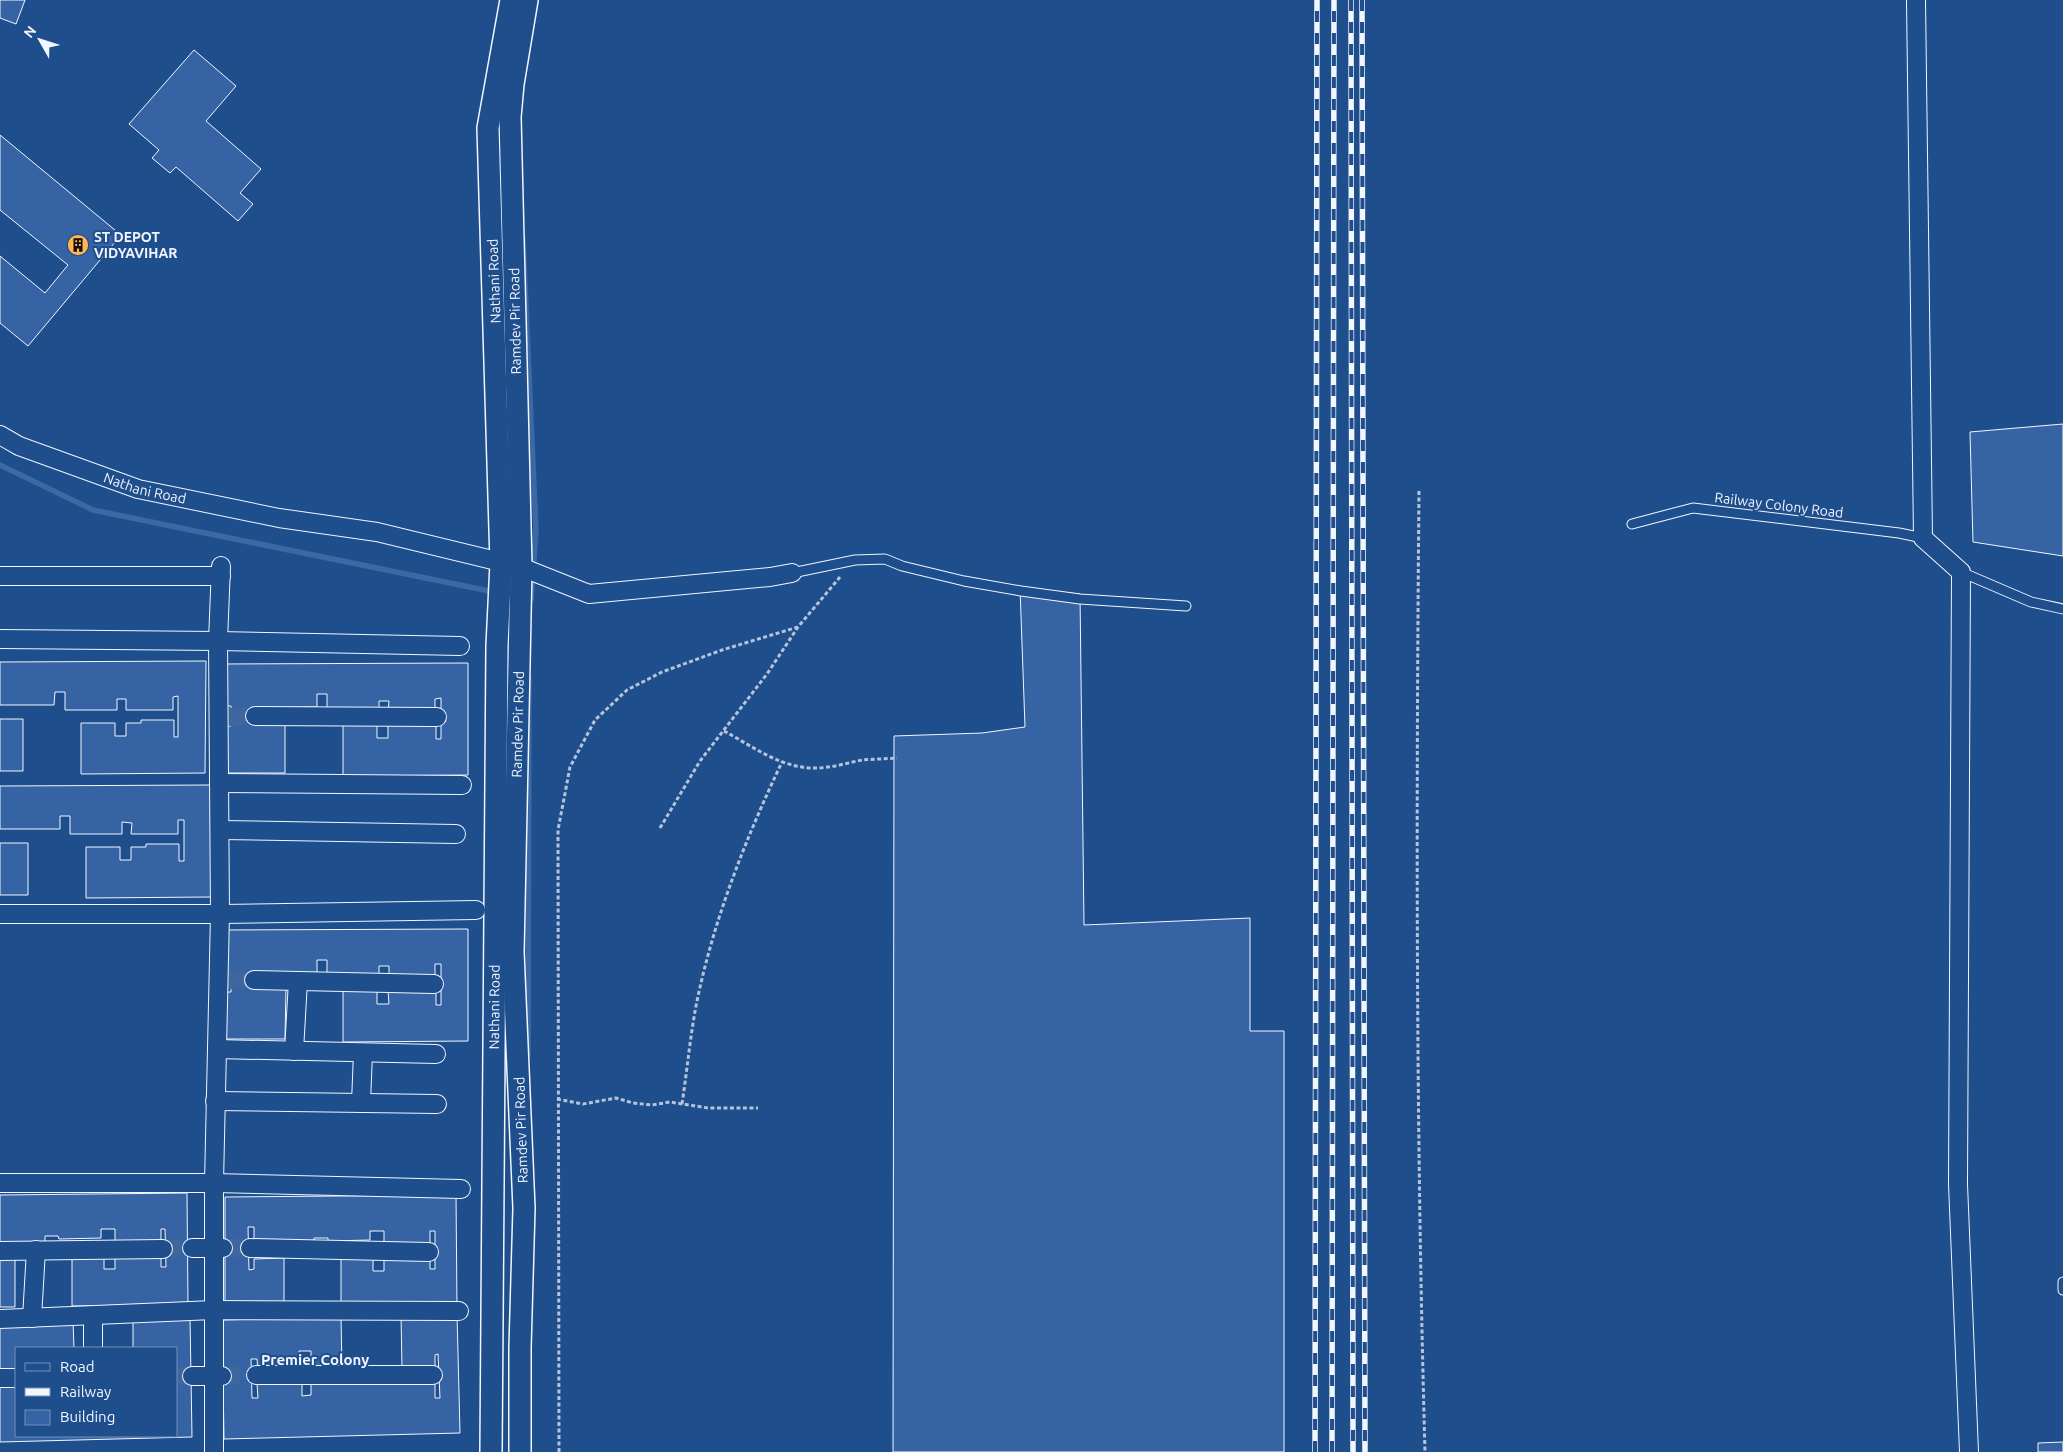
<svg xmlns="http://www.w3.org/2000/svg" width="2063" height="1452" viewBox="0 0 2063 1452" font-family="Ubuntu,sans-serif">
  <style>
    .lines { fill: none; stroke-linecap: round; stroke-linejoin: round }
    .stream { stroke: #3b69a3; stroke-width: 5.5 }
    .building { fill: #3563a3; stroke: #f2f6ff }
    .minor-tunnel { stroke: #3f679d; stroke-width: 18; stroke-dasharray: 18 9; stroke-linecap: butt }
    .service-casing { stroke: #f2f6ff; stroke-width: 11 }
    .minor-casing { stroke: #f2f6ff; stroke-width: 20 }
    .tertiary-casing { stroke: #f2f6ff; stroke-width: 24 }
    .path { stroke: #b3c4dc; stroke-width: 3; stroke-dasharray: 4 2.5; stroke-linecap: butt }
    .service { stroke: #1f4e8c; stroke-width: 9 }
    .minor { stroke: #1f4e8c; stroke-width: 18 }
    .tertiary { stroke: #1f4e8c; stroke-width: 21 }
    .rail-casing { stroke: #f2f6ff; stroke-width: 5.5 }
    .rail { stroke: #1f4e8c; stroke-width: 4; stroke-dasharray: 11; stroke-linecap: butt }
    .labels { text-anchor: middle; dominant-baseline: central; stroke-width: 4; stroke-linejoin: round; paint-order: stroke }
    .poi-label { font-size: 14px; font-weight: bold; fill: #f2f6ff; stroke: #1f4e8c; text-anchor: start }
    .street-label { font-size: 14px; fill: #f2f6ff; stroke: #1f4e8c }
    .neighbourhood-label { font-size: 15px; font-weight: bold; fill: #f2f6ff; stroke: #1f4e8c }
  </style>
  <rect width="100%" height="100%" fill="#1f4e8c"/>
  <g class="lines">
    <path class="stream" d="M523 239 536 531 531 600
      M0 465 93 510 494 592
      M528 1055 529 679"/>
  </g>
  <path class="building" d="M0 0H25L16 24 0 18Z
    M194 50 236 86 206 121 261 169 240 193 253 204 238 221 176 167 170 173 152 158 159 150 129 124Z
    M0 135 121 235 28 346 0 323V256L45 293 68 265 0 210Z
    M2063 424V556L1973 542 1970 432Z
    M1020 588 1080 594 1084 925 1250 918V1031H1284V1452H893L894 736 982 733 1025 727Z
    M206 661 205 773 81 774V723H115V736H126V723H141V720H174V737H178V696L173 697V710H126V699H117V710H65V692H55L54 705H0V662Z
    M468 663V775L343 776V725H377V738H388V725L436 722V739H441V698L435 699V712H388L389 701H379V712H327V694H317V707L251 708V721H285V773H222V726H231V706H222V664Z
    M0 719H23V771H0Z
    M211 785V897L86 898V847H120V860H131V847H146V844H179V861H184V820H178V834H131L132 823 122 822V834H70V816H60V829H0V786Z
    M0 843H28V895H0Z
    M468 929V1041L343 1042V991H377V1004H389L388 991 436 988V1005H441V964H435V978H389V966H379V978H327V960H317V973L286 987 285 1039H221L222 992H231V972H222V930Z
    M187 1193 188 1305 72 1306V1256L104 1255V1269H115V1257L161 1252V1267H166L165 1229H161V1241H115V1229H101V1238L59 1239 58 1236H45V1243H0V1195Z
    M456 1195 457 1307 341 1308V1257H373V1271H384V1259L430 1253V1269H435V1231H430V1243H384V1231H370V1240L328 1241V1238H314V1244L254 1245V1227H248L249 1270 254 1269V1259L284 1258V1309H225V1197Z
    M0 1257H15V1307H0Z
    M457 1314 460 1433 224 1439 222 1320 341 1317 342 1370 311 1371V1351H299L300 1371 258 1372 257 1359H251L252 1398H258L257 1383 302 1382V1396L311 1395V1379L435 1381V1398H440L438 1354 435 1355V1368L402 1369 401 1315Z
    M190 1318 192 1437 0 1442V1387H16V1436H176V1348H133V1320Z
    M73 1321 74 1348H16V1376H0V1323Z
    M2063 1442V1452H2038V1443Z"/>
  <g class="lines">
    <path class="minor-tunnel" d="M228 717 255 716
      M227 980H254
      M223 1248H250
      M163 1249 192 1248
      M176 1376H192
      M222 1376 256 1375"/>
    <g class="service-casing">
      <path id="service" d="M1632 524 1693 508 1899 533 1923 538
        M1961 572 2031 602 2063 609
        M792 573 855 560 885 559 902 566 964 581 1021 591 1080 599 1186 606
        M2063 1282V1290"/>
    </g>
    <g class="minor-casing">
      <g id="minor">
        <path d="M1916 0 1923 538 1961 572 1958 1184 1969 1452"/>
        <path id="s1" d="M0 435 19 446 138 489 279 518 377 532 521 567 589 594 770 577 792 573"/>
        <path d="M0 576H221"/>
        <path d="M0 639 218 641 460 646"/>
        <path d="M255 716 437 717"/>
        <path d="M219 783 462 785"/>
        <path d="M220 830 456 834"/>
        <path d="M0 914H220L476 910"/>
        <path d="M254 980 434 984"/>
        <path d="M217 1049 436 1054"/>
        <path d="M294 1051 298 981"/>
        <path d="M215 1101 437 1104"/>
        <path d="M361 1103 363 1053"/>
        <path d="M0 1183H214L461 1189"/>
        <path d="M192 1248H223"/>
        <path d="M250 1248 429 1252"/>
        <path d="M0 1251 163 1249"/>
        <path d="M93 1316V1348"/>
        <path d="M32 1318 36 1250"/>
        <path d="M0 1319 214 1310 459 1311"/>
        <path d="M256 1375H433"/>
        <path d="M192 1376H222"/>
        <path d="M0 1378H16"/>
        <path d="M214 1452V1183L220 914 218 641 221 566"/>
      </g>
    </g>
    <g class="tertiary-casing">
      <g id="tertiary">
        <path id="s2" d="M491 1452 497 646 501 563 488 128 511 0"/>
        <path id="s3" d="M520 1452V1348L524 1208 513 952 521 567 510 117 513 84 527 0"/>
      </g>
    </g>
    <path class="path" d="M1419 491C1416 811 1416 1132 1425 1452
      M724 731C752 746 782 769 816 768 831 768 847 763 862 760 873 759 885 759 897 758
      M660 828 700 761 767 674 798 627 840 577
      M557 1099 583 1104 616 1098 633 1103 652 1105 670 1102 708 1108H758
      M682 1104C687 1071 690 1038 696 1006 713 921 745 840 782 762
      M559 1452 558 830 570 767 595 720 627 690 662 672 722 650 798 627"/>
    <use href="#service" class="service"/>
    <use href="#minor" class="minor"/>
    <use href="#tertiary" class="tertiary"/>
    <g class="rail-casing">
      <path id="rail" d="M1351 0 1353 1452
        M1362 0 1365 1452
        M1315 1452 1317 0
        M1332 1452 1334 0"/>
    </g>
    <use href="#rail" class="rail"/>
  </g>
  <defs>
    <g id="building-disc" transform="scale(1.125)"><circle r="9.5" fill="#ffb74d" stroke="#1f4e8c"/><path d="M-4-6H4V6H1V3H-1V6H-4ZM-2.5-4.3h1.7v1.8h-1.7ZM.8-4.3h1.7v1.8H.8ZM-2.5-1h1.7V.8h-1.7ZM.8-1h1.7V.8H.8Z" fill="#111"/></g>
  </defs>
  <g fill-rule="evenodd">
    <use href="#building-disc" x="78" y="245"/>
  </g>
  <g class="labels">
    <g class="poi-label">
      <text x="94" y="237">ST DEPOT<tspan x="94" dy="16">VIDYAVIHAR</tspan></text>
    </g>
    <g class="street-label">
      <text transform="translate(494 281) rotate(-92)">Nathani Road</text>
      <text transform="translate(515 321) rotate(-91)">Ramdev Pir Road</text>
      <text stroke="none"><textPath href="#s1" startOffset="155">Nathani Road</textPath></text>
      <text transform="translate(1779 505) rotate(7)">Railway Colony Road</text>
      <text stroke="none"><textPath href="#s3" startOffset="728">Ramdev Pir Road</textPath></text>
      <text stroke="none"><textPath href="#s2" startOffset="445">Nathani Road</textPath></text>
      <text transform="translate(521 1130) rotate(-92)">Ramdev Pir Road</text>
    </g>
    <g class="neighbourhood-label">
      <text x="315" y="1359">Premier Colony</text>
    </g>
  </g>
  <rect x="15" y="1347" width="162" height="90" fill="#1f4e8c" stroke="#7391ba"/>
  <rect x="25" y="1363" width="25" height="8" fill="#1f4e8c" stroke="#7391ba"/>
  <text x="60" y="1372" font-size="15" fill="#f2f6ff">Road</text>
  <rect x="25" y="1388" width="25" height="8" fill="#f2f6ff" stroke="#7391ba"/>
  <text x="60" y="1397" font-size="15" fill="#f2f6ff">Railway</text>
  <rect x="25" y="1410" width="25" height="15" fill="#3563a3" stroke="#7391ba"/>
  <text x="60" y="1422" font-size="15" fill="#f2f6ff">Building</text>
  <g transform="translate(40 40) rotate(309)" stroke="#1f4e8c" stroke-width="4" paint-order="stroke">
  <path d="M0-4L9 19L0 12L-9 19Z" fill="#f2f6ff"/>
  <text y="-8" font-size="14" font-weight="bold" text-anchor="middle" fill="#f2f6ff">N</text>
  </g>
</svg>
